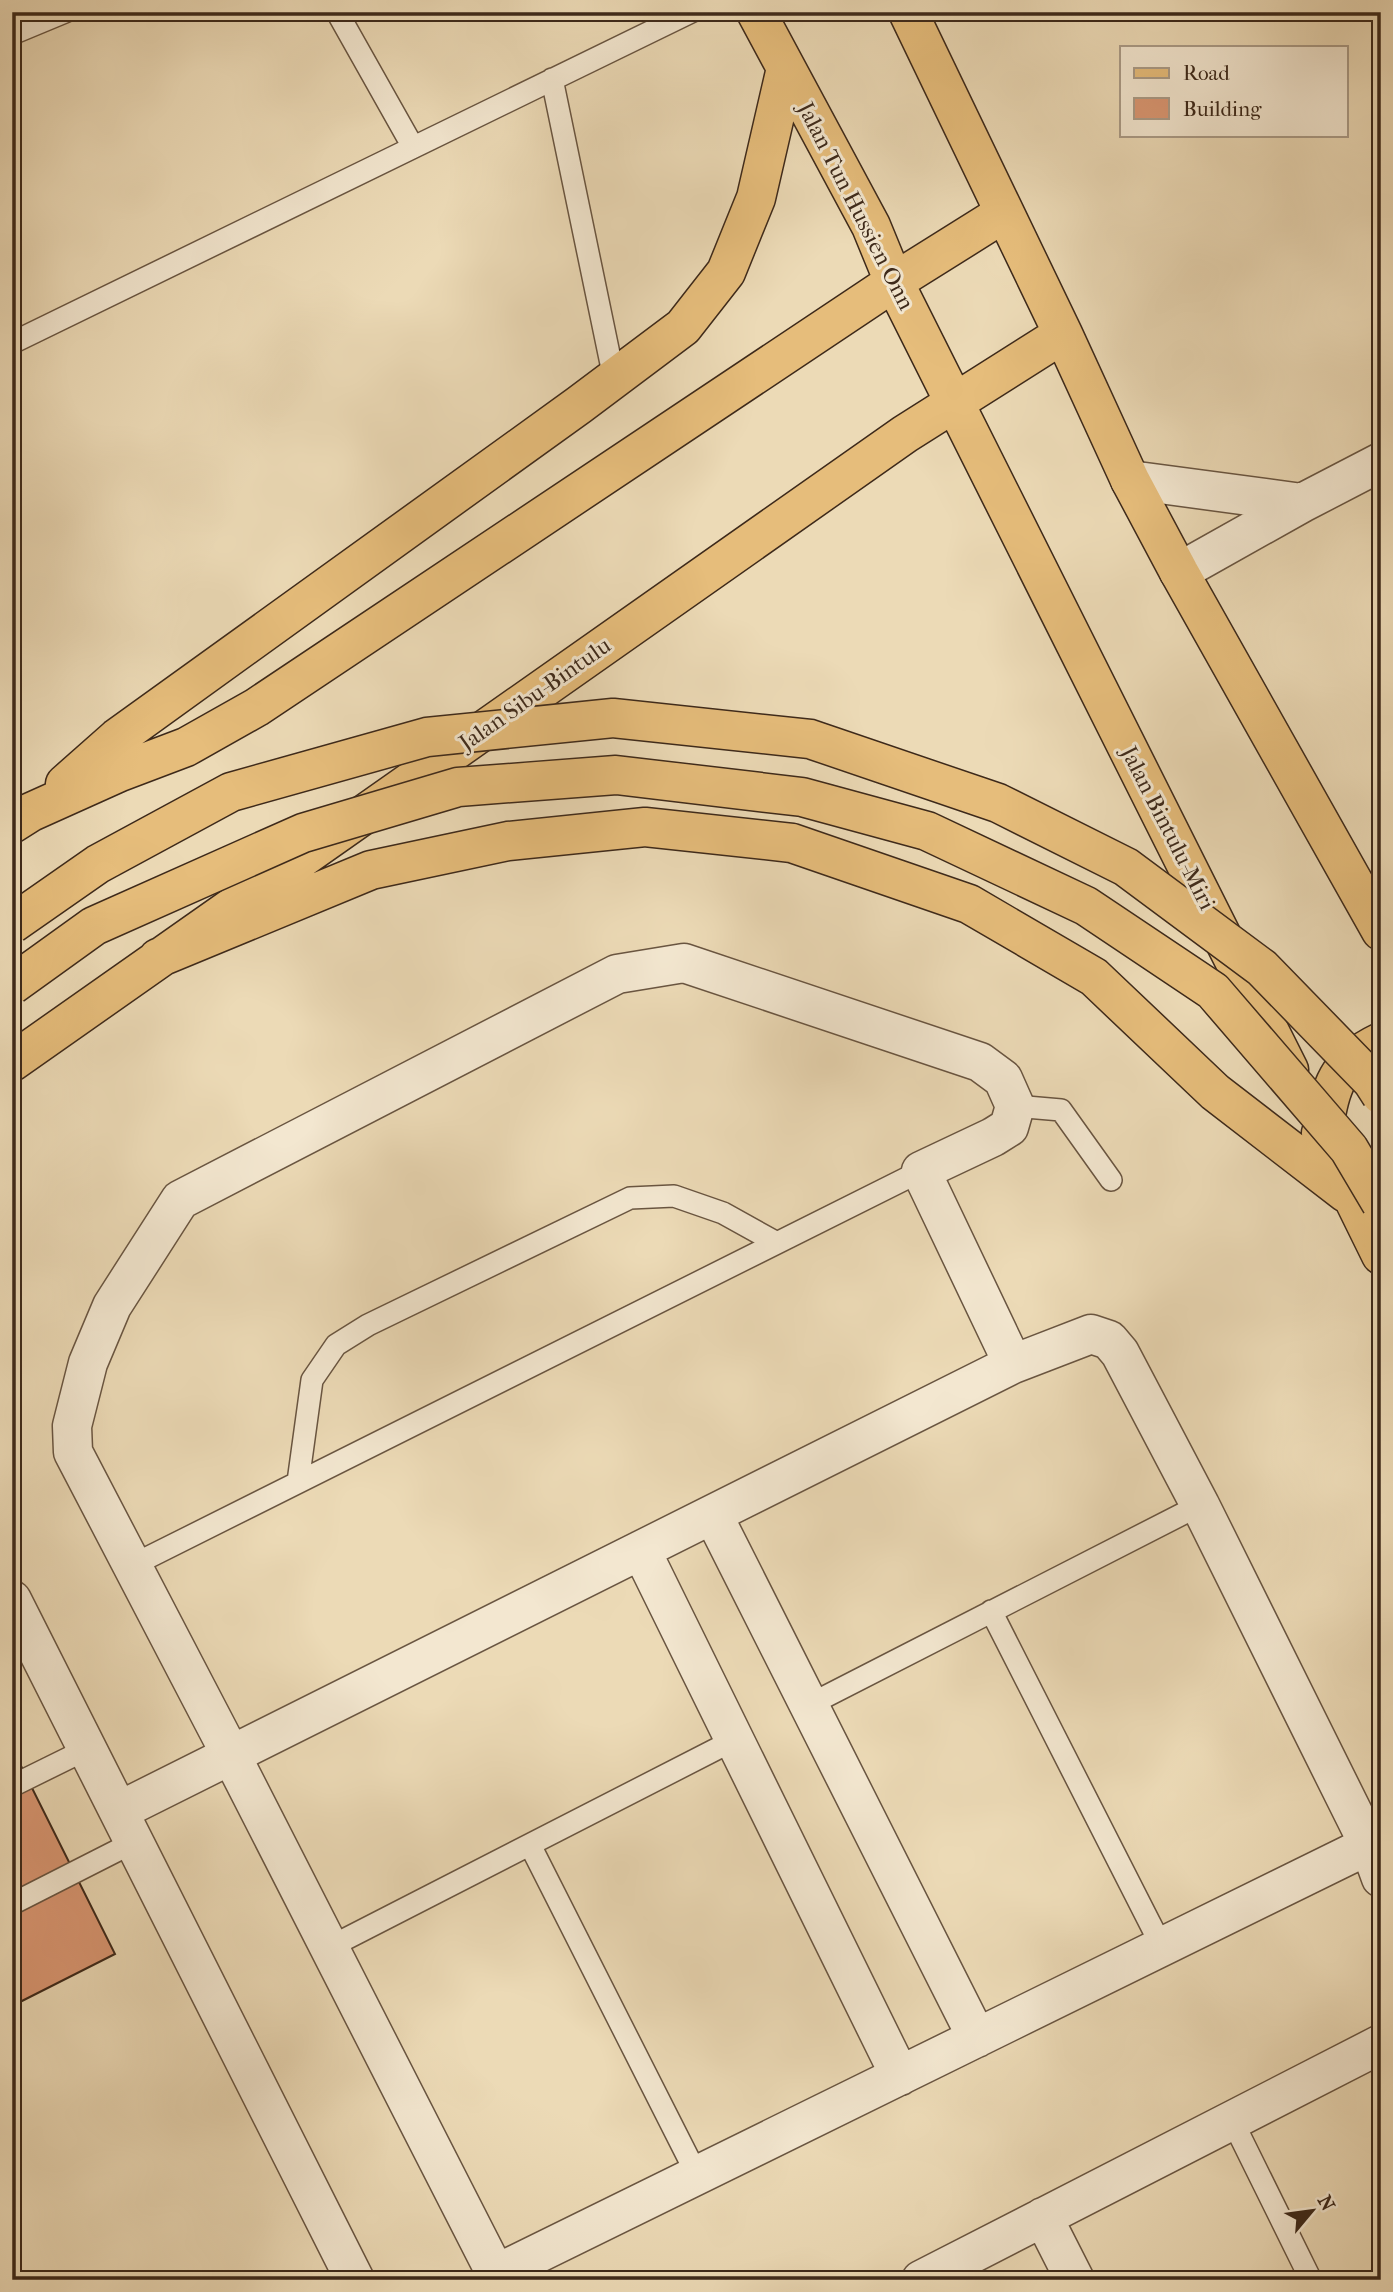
<svg xmlns="http://www.w3.org/2000/svg" width="1393" height="2292" viewBox="0 0 1393 2292" font-family="'IM FELL French Canon',serif">
  <style>
    .building { fill: #da9773; stroke: #3d291a; stroke-width: 2 }
    .lines { fill: none; stroke-linecap: round; stroke-linejoin: round }
    .lane-casing { stroke: #695541; stroke-width: 24 }
    .street-casing { stroke: #695541; stroke-width: 41 }
    .primary-casing { stroke: #3d291a; stroke-width: 41 }
    .lane { stroke: #f3e7d0; stroke-width: 21 }
    .street { stroke: #f3e7d0; stroke-width: 38 }
    .primary { stroke: #e6bd7b; stroke-width: 38 }
    .highway-bridge-casing { stroke: #3d291a; stroke-width: 41; stroke-linecap: butt }
    .highway-bridge { stroke: #e6bd7b; stroke-width: 38 }
    .labels { text-anchor: middle; dominant-baseline: central; stroke-width: 6; stroke-linejoin: round; paint-order: stroke }
    .street-label { font-size: 23px; fill: #3d291a; stroke: #f3e7d0 }
  </style>
  <rect width="100%" height="100%" fill="#ecdab6"/>
  <filter id="stains"><feTurbulence type="fractalNoise" baseFrequency=".00286" numOctaves="4"/><feColorMatrix values="0 0 0 0 .2 0 0 0 0 .09 0 0 0 0 .02 0 0 0 .5 -.17"/></filter>
  <radialGradient id="worn" r=".72"><stop offset=".6" stop-color="#630" stop-opacity="0"/><stop offset="1" stop-color="#630" stop-opacity=".3"/></radialGradient>
  <path class="building" d="M12 1748 115 1954 12 2006Z"/>
  <g class="lines">
    <g class="lane-casing">
      <path id="lane" d="M337 12 413 147
        M12 34 65 12
        M552 79 614 378
        M12 343 691 12
        M1015 1106 1061 1110 1111 1180
        M298 1482 312 1380 336 1345 368 1325 630 1198 674 1196 723 1213 777 1243
        M133 1565 921 1171
        M991 1611 1162 1947
        M809 1705 1200 1505
        M12 1786 87 1749
        M530 1845 697 2175
        M12 1904 134 1842
        M330 1947 734 1740
        M1232 2120 1311 2280"/>
    </g>
    <g class="street-casing">
      <path id="street" d="M1130 480 1302 503
        M1179 572 1302 503 1381 462
        M713 1515 977 2038
        M641 1550 900 2076
        M12 1600 355 2280
        M119 1811 1013 1364 1091 1334 1109 1340 1120 1353 1200 1505 1369 1845 1381 1878
        M1043 2217 1075 2280
        M496 2274 1369 1845
        M499 2280 231 1755 73 1452 72 1426 88 1363 112 1306 180 1200 617 974 684 963 980 1062 1003 1079 1015 1106 1009 1127 993 1137 921 1171 1013 1364
        M921 2280 1381 2044"/>
    </g>
    <g class="primary-casing">
      <path id="primary" d="M756 12 871 226 894 282 1289 1070
        M908 12 1063 334 1130 480 1179 572 1381 931
        M65 784 117 738 579 405 683 327 726 272 756 198 786 68
        M12 824 31 812 120 772 186 747 257 707 894 282 1004 213
        M158 958 371 870 508 841 645 827 792 843 969 904 1094 977 1215 1092 1346 1193
        M12 1062 905 434 1063 334
        M1321 1133 1381 1255
        M1322 1136C1331 1088 1333 1065 1381 1042"/>
    </g>
    <use href="#lane" class="lane"/>
    <use href="#street" class="street"/>
    <use href="#primary" class="primary"/>
    <g class="highway-bridge-casing">
      <path id="highway-bridge" d="M12 924 98 864 231 792 427 737 613 718 810 739 998 803 1126 867 1262 968 1372 1081 1381 1095
        M12 985 94 926 303 833 458 787 616 775 802 797 927 831 1086 906 1213 991 1349 1149 1381 1203"/>
    </g>
    <use href="#highway-bridge" class="highway-bridge"/>
  </g>
  <g class="labels">
    <g class="street-label">
      <text transform="translate(856 206) rotate(63)">Jalan Tun Hussien Onn</text>
      <text transform="translate(535 694) rotate(-35)">Jalan Sibu-Bintulu</text>
      <text transform="translate(1168 828) rotate(63)">Jalan Bintulu-Miri</text>
    </g>
  </g>
  <rect width="1393" height="2292" fill="none" stroke="#ecdab6" stroke-width="42"/>
  <rect x="14" y="14" width="1365" height="2264" fill="none" stroke="#3d291a" stroke-width="3.5"/>
  <rect x="21" y="21" width="1351" height="2250" fill="none" stroke="#3d291a" stroke-width="2"/>
  <rect x="1120" y="46" width="228" height="91" fill="#f3e7d0" stroke="#aa9b87" stroke-width="2"/>
  <rect x="1134" y="68" width="35" height="10" fill="#e6bd7b" stroke="#aa9b87" stroke-width="2"/>
  <text x="1183" y="80" font-size="21" fill="#3d291a">Road</text>
  <rect x="1134" y="98" width="35" height="21" fill="#da9773" stroke="#aa9b87" stroke-width="2"/>
  <text x="1183" y="116" font-size="21" fill="#3d291a">Building</text>
  <g transform="translate(1312 2211) rotate(61)" stroke="#f3e7d0" stroke-width="5" paint-order="stroke">
  <path d="M0-5L12 26L0 18L-12 26Z" fill="#3d291a"/>
  <text y="-10" font-size="19" font-weight="bold" text-anchor="middle" fill="#3d291a">N</text>
  </g>
  <rect width="100%" height="100%" filter="url(#stains)"/>
  <rect width="100%" height="100%" fill="url(#worn)"/>
</svg>
